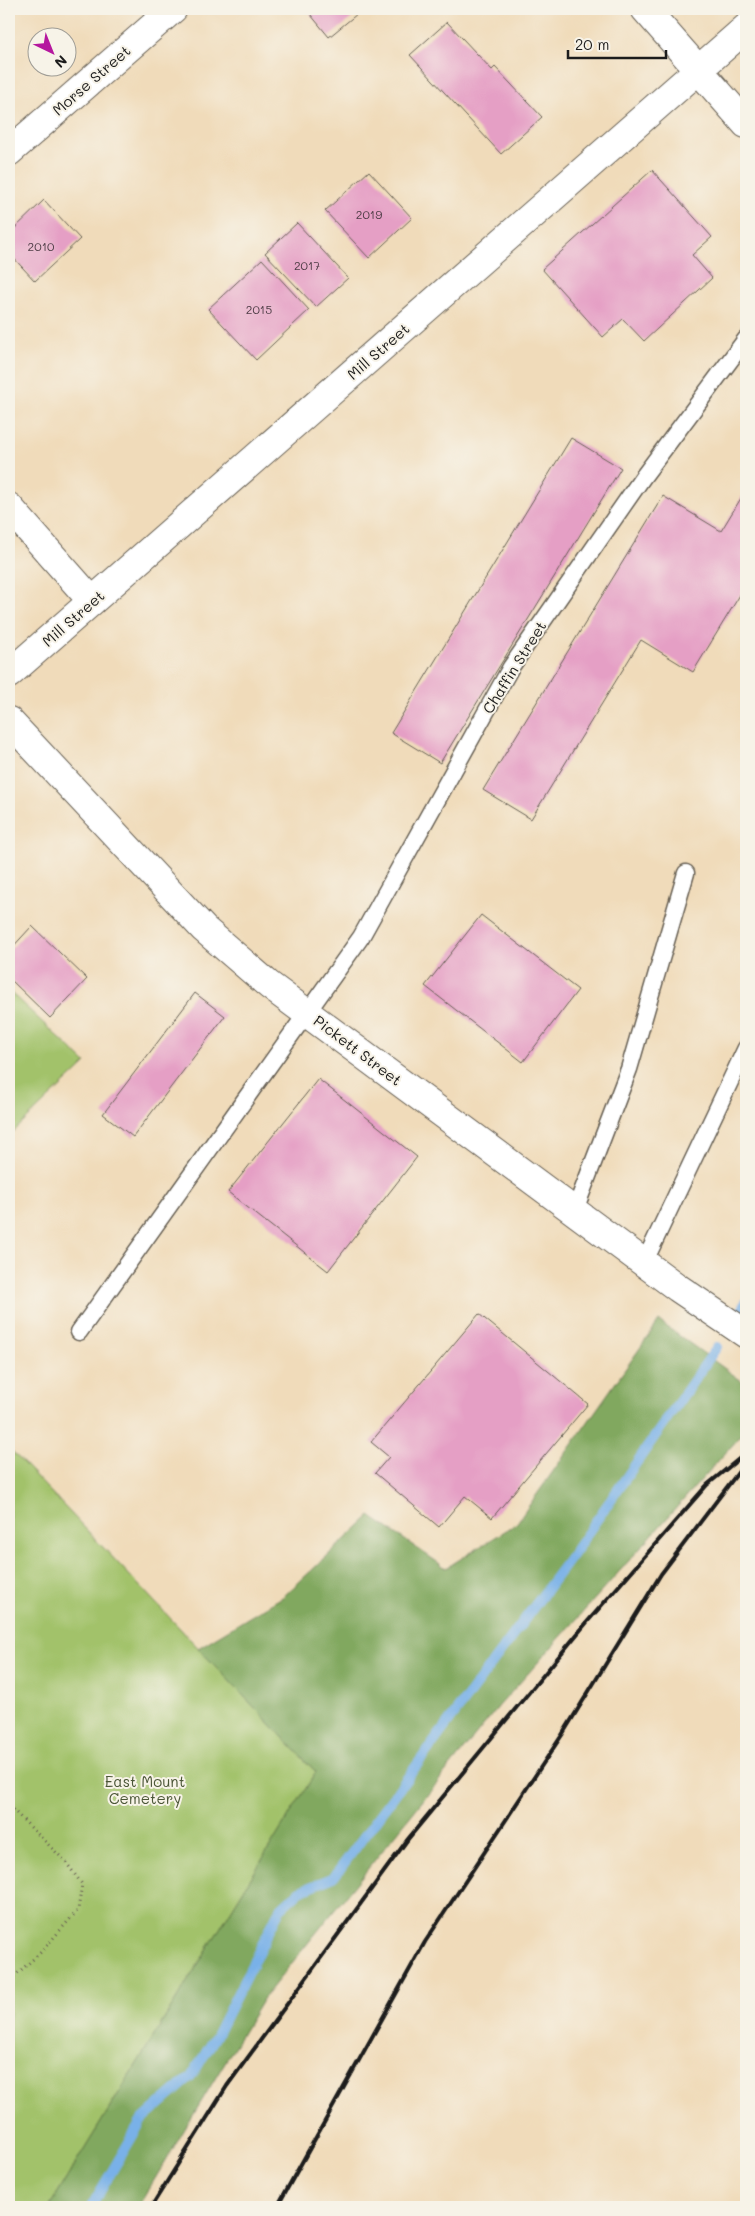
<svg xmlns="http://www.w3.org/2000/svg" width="755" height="2216" viewBox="0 0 755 2216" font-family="Mali,sans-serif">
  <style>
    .green { fill: #a2c26a; stroke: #5f6f43 }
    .forest { fill: #81a85e; stroke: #4e623d }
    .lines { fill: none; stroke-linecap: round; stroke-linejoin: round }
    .stream { stroke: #79b1e8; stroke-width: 10 }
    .building { fill: #e59fc5 }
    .lane-casing { stroke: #665f53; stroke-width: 19 }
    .street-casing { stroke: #665f53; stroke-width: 30 }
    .path { stroke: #665f53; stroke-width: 3; stroke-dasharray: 1 4; stroke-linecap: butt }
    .lane { stroke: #fff; stroke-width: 16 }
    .street { stroke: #fff; stroke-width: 28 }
    .rail { stroke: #1c1c1c; stroke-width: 4 }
    .labels { text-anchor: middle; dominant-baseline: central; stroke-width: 4; stroke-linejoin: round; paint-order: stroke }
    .number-label { font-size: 12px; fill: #4e3d46 }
    .street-label { font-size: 15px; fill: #1c1c1c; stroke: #f7f3e8 }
    .park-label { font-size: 15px; fill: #4b5637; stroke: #f7f3e8 }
  </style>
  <rect width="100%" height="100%" fill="#f7f3e8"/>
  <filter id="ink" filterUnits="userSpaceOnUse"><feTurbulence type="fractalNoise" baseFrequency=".02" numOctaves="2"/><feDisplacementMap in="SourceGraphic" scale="10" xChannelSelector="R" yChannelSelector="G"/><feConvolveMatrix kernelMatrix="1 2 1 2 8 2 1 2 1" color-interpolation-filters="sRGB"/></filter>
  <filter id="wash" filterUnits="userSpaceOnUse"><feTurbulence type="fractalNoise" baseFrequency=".0096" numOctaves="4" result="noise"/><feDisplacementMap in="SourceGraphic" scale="20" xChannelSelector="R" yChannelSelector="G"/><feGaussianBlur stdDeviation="1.12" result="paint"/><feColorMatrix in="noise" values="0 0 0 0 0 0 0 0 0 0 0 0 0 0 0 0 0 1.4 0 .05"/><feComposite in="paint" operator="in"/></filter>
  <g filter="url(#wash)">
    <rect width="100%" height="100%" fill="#f0dbba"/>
    <path class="green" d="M9 991 86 1063 9 1136Z
      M9 1448 316 1772 49 2207H9Z"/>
    <path class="forest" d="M659 1321 746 1384V1430L499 1706 263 1999 138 2207H49L316 1772 198 1648 284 1596 370 1516 446 1568 516 1524Z"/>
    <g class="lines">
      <path class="stream" d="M741 1310 746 1302
        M91 2207 142 2120 191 2077 216 2036 280 1909 300 1891 334 1877 573 1554 717 1347"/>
    </g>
    <g id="blocks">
      <path class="building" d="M306 9H363L329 37Z
        M447 22 492 70 495 67 542 117 501 154 410 55Z
        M652 170 712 237 692 255 712 278 644 341 623 319 603 337 542 269Z
        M369 171 412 218 369 258 325 211Z
        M44 200 80 239 35 281 9 253V234Z
        M297 223 348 278 316 307 265 253Z
        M262 259 309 310 256 360 208 309Z
        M571 438 621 468 440 763 391 733Z
        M746 490V585L693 672 641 640 531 819 483 790 663 496 721 531Z
        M481 915 578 990 523 1062 425 986Z
        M32 926 87 979 50 1018 9 978V951Z
        M195 993 225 1016 133 1137 103 1114Z
        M318 1079 417 1157 328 1271 228 1192Z
        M479 1314 588 1404 492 1518 465 1496 439 1527 375 1473 389 1457 371 1442Z"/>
    </g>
  </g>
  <g filter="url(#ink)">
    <use href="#blocks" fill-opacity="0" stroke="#665f53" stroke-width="1"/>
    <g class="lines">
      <g class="lane-casing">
        <path id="lane" d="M575 1210 629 1069 686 873
          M644 1263 746 1048
          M79 1332 361 937 511 667 643 477 746 339"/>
      </g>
      <g class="street-casing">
        <path id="street" d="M645 9 746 124
          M9 152 173 9
          M9 507 92 601
          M9 674 746 28
          M9 721 204 929 269 985 678 1288 746 1334"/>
      </g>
      <path class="path" d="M9 1806 65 1861 82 1884 78 1910 41 1952 9 1981"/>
      <use href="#lane" class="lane"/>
      <use href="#street" class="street"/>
      <path class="rail" d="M151 2207 227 2086 408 1839 588 1621 707 1485 746 1453
        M277 2207 425 1942 562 1735 661 1574 746 1462"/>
    </g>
  </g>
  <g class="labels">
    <g class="number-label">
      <text x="369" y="214">2019</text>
      <text x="41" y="246">2010</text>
      <text x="307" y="265">2017</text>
      <text x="259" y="309">2015</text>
    </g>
    <g class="street-label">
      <text transform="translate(91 80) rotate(-41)">Morse Street</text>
      <text transform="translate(378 351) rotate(-41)">Mill Street</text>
      <text transform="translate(73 618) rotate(-41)">Mill Street</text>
      <text transform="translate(514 667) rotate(-58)">Chaffin Street</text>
      <text transform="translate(358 1050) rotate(37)">Pickett Street</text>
    </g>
    <g class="park-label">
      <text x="145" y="1781">East Mount<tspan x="145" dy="17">Cemetery</tspan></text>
    </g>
  </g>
  <rect width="755" height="2216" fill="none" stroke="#f7f3e8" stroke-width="30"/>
  <g transform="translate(52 52) rotate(137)"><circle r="24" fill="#f7f3e8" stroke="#9f9d96"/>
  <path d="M0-4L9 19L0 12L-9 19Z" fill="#b5179e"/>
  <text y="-8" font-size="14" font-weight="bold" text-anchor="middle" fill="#1c1c1c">N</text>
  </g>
  <path d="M568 50v8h98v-8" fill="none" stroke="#1c1c1c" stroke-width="2.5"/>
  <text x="575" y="50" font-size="15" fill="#1c1c1c" stroke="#f7f3e8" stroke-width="4" paint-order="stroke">20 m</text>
</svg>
